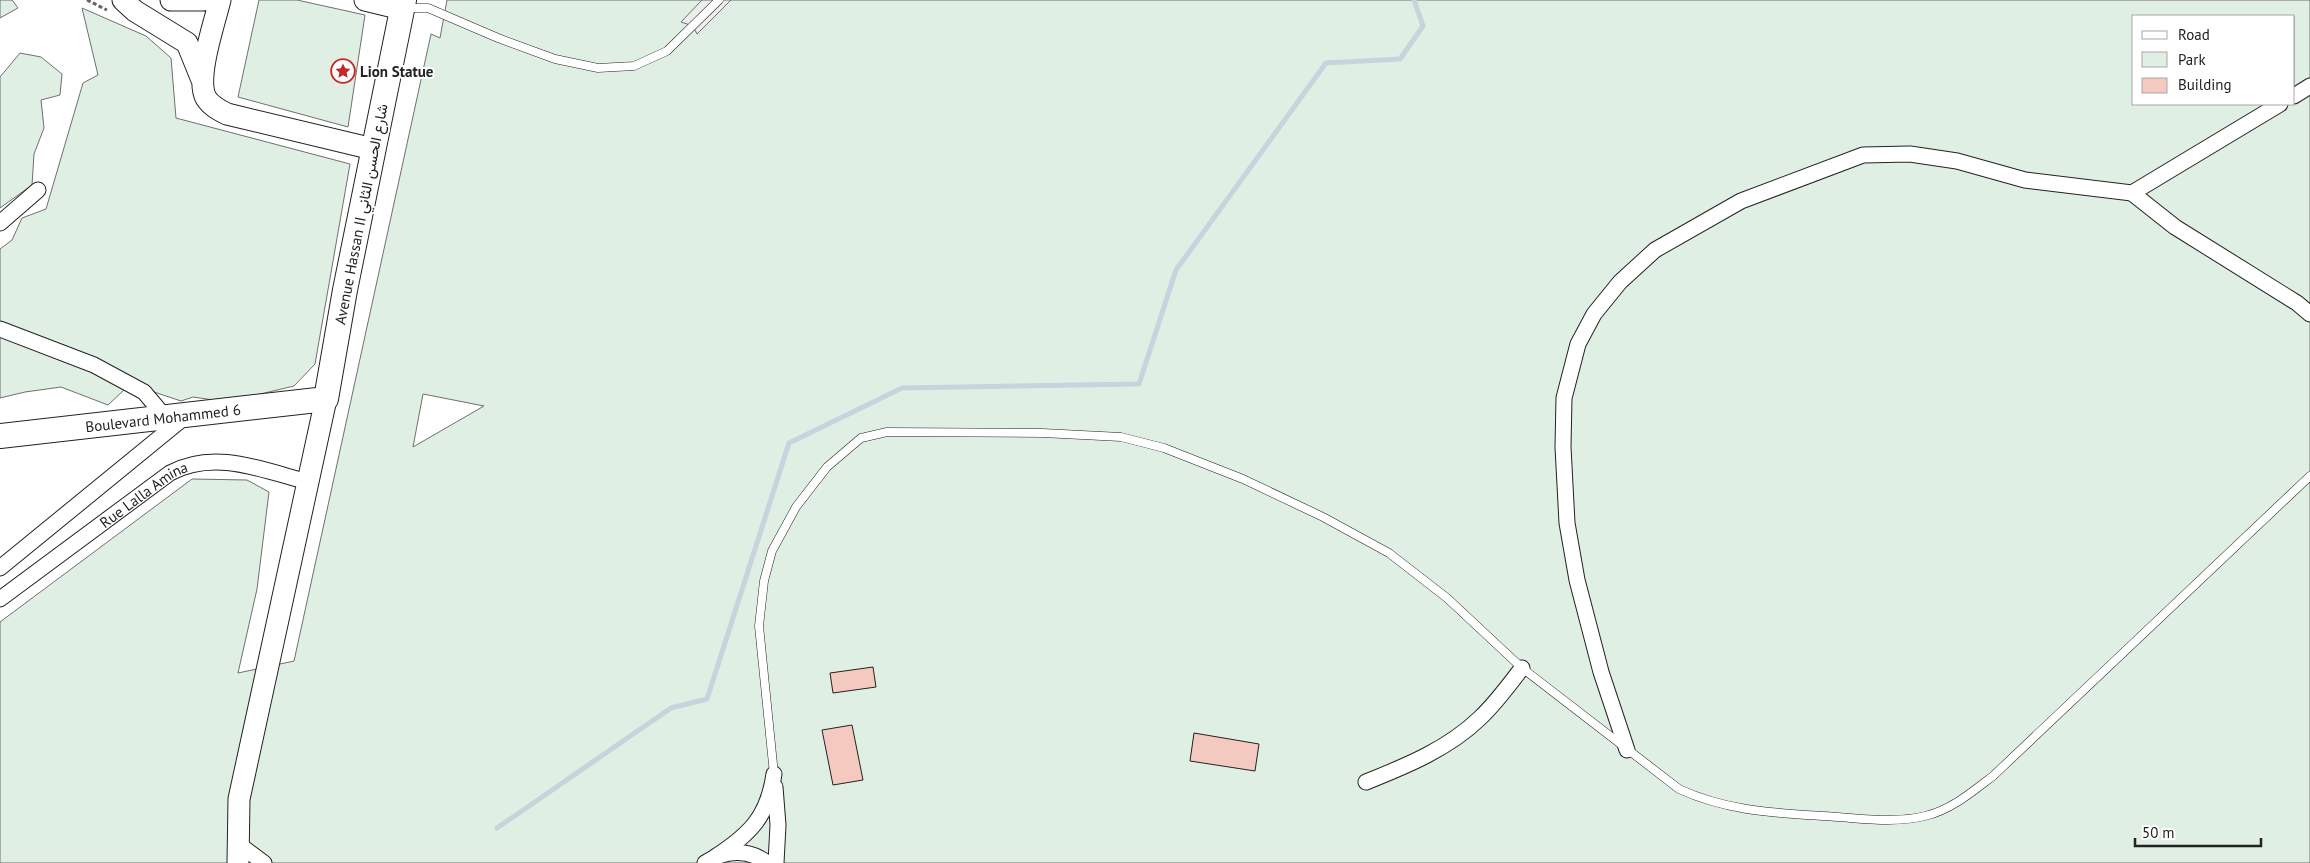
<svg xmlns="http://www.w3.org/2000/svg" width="2310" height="863" viewBox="0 0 2310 863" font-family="'PT Sans',Vazirmatn,sans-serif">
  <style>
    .green { fill: #e0efe3; stroke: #6f6f6f; fill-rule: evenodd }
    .parking { fill: #ededed; stroke: #6f6f6f }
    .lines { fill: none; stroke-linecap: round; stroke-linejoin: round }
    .stream { stroke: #c7d3dd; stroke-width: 5 }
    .building { fill: #f3c9c0; stroke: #222 }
    .lane-casing { stroke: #222; stroke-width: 9 }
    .street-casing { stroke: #222; stroke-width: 17 }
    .secondary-casing { stroke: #222; stroke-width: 23 }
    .primary-casing { stroke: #222; stroke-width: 26 }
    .path { stroke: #646464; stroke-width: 3; stroke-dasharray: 4 2.5; stroke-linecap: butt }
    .lane { stroke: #fff; stroke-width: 8 }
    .street { stroke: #fff; stroke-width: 15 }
    .secondary { stroke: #fff; stroke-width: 21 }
    .primary { stroke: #fff; stroke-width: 24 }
    .labels { text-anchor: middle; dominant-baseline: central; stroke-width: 4; stroke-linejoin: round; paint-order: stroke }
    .poi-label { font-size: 15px; font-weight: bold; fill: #222; stroke: #fff; text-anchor: start }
    .street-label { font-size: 15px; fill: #222; stroke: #fff }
  </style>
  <rect width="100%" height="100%" fill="#fff"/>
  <path class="green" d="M0 0H12L18 8 0 18Z
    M259 0H297L365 15 348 127 238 97Z
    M447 0H2310V863H0V622L192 479 247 480 269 492 257 589 238 673 294 661 431 34 440 38ZM2134 16H2294V104H2134ZM423 394 484 406 413 447Z
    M82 8 146 36 171 58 176 118 350 164 315 364 294 386 227 402 193 397 181 401 136 386 124 390 108 405 61 387 25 392 0 398V249L12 240 22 218 46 209 83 83 98 75Z
    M20 53 41 57 62 74 60 95 41 100 44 128 34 154 32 185 0 208V77Z"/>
  <path class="parking" d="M702 0H731L697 34 693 26 681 22Z"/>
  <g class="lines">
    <path class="stream" d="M497 828 671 708 707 699 789 443 902 388 1139 384 1176 270 1326 63 1400 59 1423 26 1414 0"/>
  </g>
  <path class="building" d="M873 667 876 687 833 693 830 673Z
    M852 725 863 780 833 785 822 730Z
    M1194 733 1259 744 1255 771 1190 761Z"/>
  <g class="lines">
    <g class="lane-casing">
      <path id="lane" d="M404 8H428L498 38 555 59 598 68 634 66 667 51 719 0
        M774 774 759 626 764 581 772 551 796 507 827 467 861 438 887 432 1043 433 1121 437 1164 448 1243 479 1323 517 1389 553 1447 598 1522 668 1679 789C1731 813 1782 813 1838 817 1866 819 1897 823 1925 816 1951 810 1972 792 1993 776L2310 476"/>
    </g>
    <g class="street-casing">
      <g id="street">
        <path d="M2294 96 2310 86"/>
        <path d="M2132 193 2175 227 2297 303 2310 314"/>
        <path d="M0 223 38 190"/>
        <path d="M0 329 94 365 144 392 166 418"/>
        <path d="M0 568 186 416"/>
        <path id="s1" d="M0 599 170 473C215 449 262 470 308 482"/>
        <path d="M1627 750 1601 672 1577 580 1567 523 1563 447 1564 398 1578 344 1594 314 1620 282 1655 250 1741 201 1863 155 1910 154 1957 161 2025 180 2132 193 2280 104"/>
        <path d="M1366 782C1406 766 1448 749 1480 718 1496 703 1509 685 1522 668"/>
        <path d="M775 787 778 825 776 863"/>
        <path d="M237 843 264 863"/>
        <path d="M715 857C749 835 768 817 774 774"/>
        <path d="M705 863C725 850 748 848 767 863"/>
      </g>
    </g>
    <g class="secondary-casing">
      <path id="secondary" d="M123 0 135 11 187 43 202 80
        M171 0H203
        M220 0C215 22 195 78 206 98 211 106 219 110 227 114L373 149
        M365 0 402 9
        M238 863 239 799 326 399"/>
    </g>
    <g class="primary-casing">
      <g id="primary">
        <path id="s2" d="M0 436 326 399 345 290 404 0"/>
      </g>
    </g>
    <path class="path" d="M87 0 107 10"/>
    <use href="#lane" class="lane"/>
    <use href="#street" class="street"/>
    <use href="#secondary" class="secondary"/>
    <use href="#primary" class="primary"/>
  </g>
  <defs>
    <g id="sight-ring" transform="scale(1.25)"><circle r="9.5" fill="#fff" stroke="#c62828" stroke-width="1.5"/><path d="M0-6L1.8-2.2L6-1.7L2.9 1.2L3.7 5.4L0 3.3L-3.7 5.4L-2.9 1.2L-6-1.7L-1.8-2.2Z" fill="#c62828"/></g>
  </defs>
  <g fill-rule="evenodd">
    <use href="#sight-ring" x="343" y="71"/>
  </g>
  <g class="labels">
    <g class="poi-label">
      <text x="360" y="71">Lion Statue</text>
    </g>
    <g class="street-label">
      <text transform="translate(361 214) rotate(-79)">Avenue Hassan II شارع الحسن الثاني</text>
      <text stroke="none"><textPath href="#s2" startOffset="164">Boulevard Mohammed 6</textPath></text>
      <text stroke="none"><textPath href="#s1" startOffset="178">Rue Lalla Amina</textPath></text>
    </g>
  </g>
  <rect x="2132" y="15" width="162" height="90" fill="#ffffff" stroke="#a7a7a7"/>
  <rect x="2142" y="31" width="25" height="8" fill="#ffffff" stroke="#a7a7a7"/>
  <text x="2178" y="40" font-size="15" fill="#222222">Road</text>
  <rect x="2142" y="52" width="25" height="15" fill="#e0efe3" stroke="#a7a7a7"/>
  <text x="2178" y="65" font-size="15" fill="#222222">Park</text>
  <rect x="2142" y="78" width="25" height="15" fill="#f3c9c0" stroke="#a7a7a7"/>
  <text x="2178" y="90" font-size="15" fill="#222222">Building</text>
  <path d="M2135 838v8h126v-8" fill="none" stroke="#222222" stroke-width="2.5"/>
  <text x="2142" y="838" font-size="15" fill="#222222" stroke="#ffffff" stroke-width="4" paint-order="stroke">50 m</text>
</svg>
